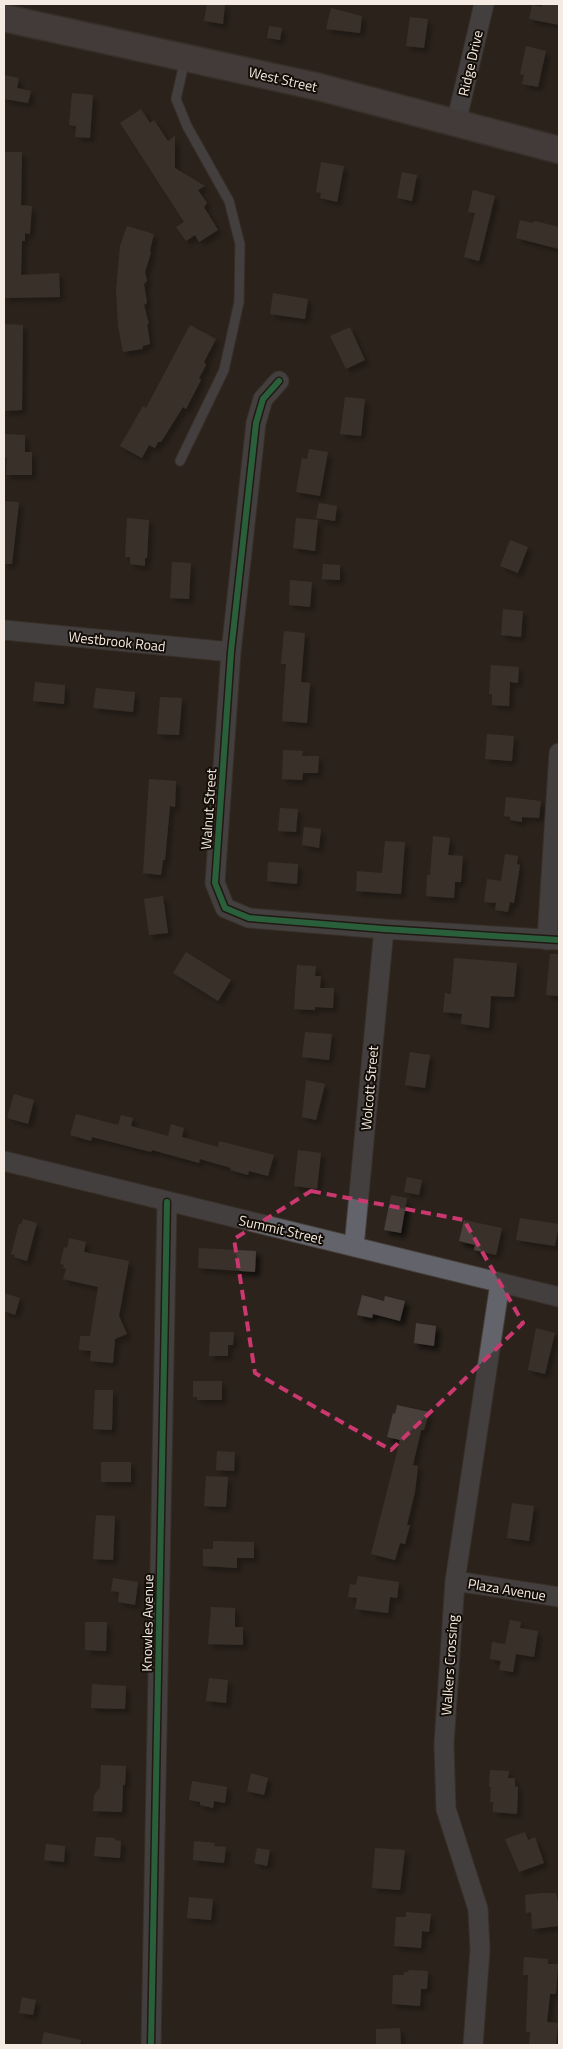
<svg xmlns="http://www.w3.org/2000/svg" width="563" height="2049" viewBox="0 0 563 2049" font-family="'Titillium Web',sans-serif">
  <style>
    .building { fill: #48413b; filter: url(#shadow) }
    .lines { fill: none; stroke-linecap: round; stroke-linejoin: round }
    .service-casing { stroke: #463f39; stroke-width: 11 }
    .minor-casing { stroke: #463f39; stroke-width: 21 }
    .secondary-casing { stroke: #463f39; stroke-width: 29 }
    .service { stroke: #63636b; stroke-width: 9 }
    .minor { stroke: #63636b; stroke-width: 19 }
    .secondary { stroke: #5e5a61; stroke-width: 26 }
    .cycleway-casing { stroke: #140e08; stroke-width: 9 }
    .cycleway { stroke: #26ab63; stroke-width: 6 }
    .marked { fill: none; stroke: #ca386f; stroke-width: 4; stroke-dasharray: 10 6; stroke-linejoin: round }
    .labels { text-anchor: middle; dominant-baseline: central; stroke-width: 4; stroke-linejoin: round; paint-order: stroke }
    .street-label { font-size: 14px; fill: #f5ebe2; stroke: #140e08 }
  </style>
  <defs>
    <filter id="shadow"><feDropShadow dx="4.5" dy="4.5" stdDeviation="2.5" flood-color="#0009"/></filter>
  </defs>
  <rect width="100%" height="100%" fill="#2b231c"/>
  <path class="building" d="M207 4H225L223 24 204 21Z
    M542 4H559V25L529 19 532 5 542 7Z
    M331 8 362 16 360 33 326 29Z
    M410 17 428 19 424 48 406 46Z
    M269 26 282 28 280 40 267 38Z
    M526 46 546 51 538 87 522 84 524 75 520 74Z
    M4 75 19 78 17 88 31 91 28 103 4 99Z
    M72 93 93 95 90 138 75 137 76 126 69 125Z
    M141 109 150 123 154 120 168 141 175 136V168L205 186 198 190 207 203 204 207 218 230 199 242 195 235 186 241 176 227 184 222 120 123Z
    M4 152H22L21 205 32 206 30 234 25 233V241H22L21 275 59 273 60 297 4 298Z
    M321 162 344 166 337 202 320 198 321 193 316 192Z
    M402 172 417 175 412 201 397 198Z
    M473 190 495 196 479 261 464 257 475 213 468 212Z
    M520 220 532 223 535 221 559 227V249L516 238Z
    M127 226 154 234 150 250 151 253 145 272 147 281 144 284 147 303 144 305 149 324 147 323 150 344 143 346 142 349 123 352 118 326 116 290 120 246Z
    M273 293 308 299 305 319 270 314Z
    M4 324 23 325 22 410 4 411Z
    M190 325 216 339 204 362 206 365 199 378 201 380 186 409 183 407 161 442H158L155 448 149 445 142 458 120 446 143 406 146 408Z
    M350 327 365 360 346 369 330 336Z
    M345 397 365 399 361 436 340 434Z
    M4 434 25 435V452H32V475H6L7 458H4Z
    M309 449 328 452 320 496 296 492 302 458 307 459Z
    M4 501 19 502 12 564H4Z
    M319 503 337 506 335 521 316 518Z
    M127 518 149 520 147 558H145V566L130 564V557H125Z
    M296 518 318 520 315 551 293 548Z
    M510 540 528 547 518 573 500 566Z
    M172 562 191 563 189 599 170 598Z
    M323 564 340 565V580L322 579Z
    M290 580 312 582 310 607 289 605Z
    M503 609 523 611 521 637 501 635Z
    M284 631 305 633 301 682 310 683 307 723 282 721 286 664H281Z
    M491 665 519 667 518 683 510 682 509 706 492 705V694H489Z
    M35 682 65 685 64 704 33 701Z
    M96 688 135 692 133 712 93 708Z
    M160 697 182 698 179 735 157 734Z
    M487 734 514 736 512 761 485 759Z
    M283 750 303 751 302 756H319L318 773H303L302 780 282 779Z
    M149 779 176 781 175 807 170 806 165 860H163L161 875 143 873Z
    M506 797 541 801 539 818 522 817V822L510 820V817L504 816Z
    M280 808 298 809 296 832 278 831Z
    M304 827 321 829 319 848 302 845Z
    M433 836 450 838 448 855 463 856 461 882H455L454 898 426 896 427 875H430Z
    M385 841 405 842 401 894 356 891 357 871 382 873Z
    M505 854 518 856 517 864 520 865 514 903 510 902 508 912 495 910 496 903 484 902 487 879 501 881Z
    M268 862 298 864 297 884 267 881Z
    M163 896 168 933 149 935 144 899Z
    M186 952 231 980 218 1001 173 973Z
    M550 954H559V996L546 995Z
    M454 958 517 963 514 997 491 996 489 1028 461 1024 462 1014 443 1012 445 993 451 994Z
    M297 965 316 966 315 976H321L320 988H334L333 1008 315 1007V1010L294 1009Z
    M305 1032 332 1034 329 1060 302 1057Z
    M410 1052 430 1055 425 1088 405 1085Z
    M306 1080 325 1084 316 1120 302 1117Z
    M14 1094 34 1100 28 1124 7 1118Z
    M76 1114 118 1125 121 1115 133 1118 131 1126 168 1136 171 1124 184 1128 182 1137 218 1147 219 1141 274 1155 268 1176 249 1171 248 1175 230 1170 231 1168 200 1159 199 1163 152 1150 151 1152 92 1137 91 1141 70 1135Z
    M298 1150 321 1153 317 1189 294 1186Z
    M407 1177 422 1180 419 1195 404 1192Z
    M391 1195 407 1198 401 1233 384 1230Z
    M520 1218 559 1224 555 1246 516 1240Z
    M23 1219 37 1223 27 1261 14 1257 15 1255 11 1254 19 1224H21Z
    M464 1220 502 1228 496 1255 474 1250 475 1245 459 1241Z
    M69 1238 86 1242 84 1252 129 1261 119 1316 127 1334 115 1339 113 1363 90 1361 91 1351 79 1350 80 1336H90L98 1287 63 1279 66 1269 63 1268 64 1265 60 1264 64 1247 67 1248Z
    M199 1248 256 1251 255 1272 198 1268Z
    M4 1293 20 1298 15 1315 4 1311Z
    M362 1295 384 1301 385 1296 405 1301 400 1321 373 1314 372 1318 357 1315Z
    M416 1323 436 1326 434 1346 414 1343Z
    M536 1328 555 1333 545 1374 528 1370Z
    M210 1332H234L233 1345H228V1356H209Z
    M193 1381H222V1400H197V1397H193Z
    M95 1390H113L112 1430 93 1429Z
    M397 1405 429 1412 424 1430H421L413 1465 418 1466 415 1492 407 1525H410L405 1544 400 1543 395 1560 371 1554 400 1440 387 1437 393 1413 395 1414Z
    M217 1451 235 1452 234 1471 216 1470Z
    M101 1462H131V1482H101Z
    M206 1476 228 1477 226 1507 204 1506Z
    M512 1503 534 1506 529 1541 507 1538Z
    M96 1515 115 1516 113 1560 93 1559Z
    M213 1541 254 1542V1558H237V1568L203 1566V1549H213Z
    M358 1576 399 1582 397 1598 390 1597 388 1613 355 1609 357 1598 348 1597 350 1584 356 1585Z
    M113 1578 138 1582 135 1605 118 1602 119 1592 111 1591Z
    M211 1607 235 1608V1627H243V1645L208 1644Z
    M510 1620 521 1622 520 1628 538 1631 534 1657 516 1654 513 1672 499 1670 501 1661 490 1659 492 1642 505 1644Z
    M85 1622H107L106 1651 85 1650Z
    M209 1678 228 1680 226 1703 206 1701Z
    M92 1684 126 1686 125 1709 91 1708Z
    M101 1765 126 1766 125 1785H123L122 1812 93 1811 94 1795 100 1787Z
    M490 1770 509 1771 508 1778H515V1786L518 1787 517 1814 493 1812V1802H490L491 1787H489Z
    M251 1773 268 1778 264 1795 247 1791Z
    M192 1781 227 1787 225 1803 214 1801 213 1808 200 1805V1802L189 1800Z
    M525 1832 528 1840 535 1837 544 1863 519 1872 505 1839Z
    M96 1837 115 1838V1840L121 1841 120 1858 94 1856Z
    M194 1841 215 1843 214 1846 226 1847 224 1863 193 1860Z
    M46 1844 65 1846 64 1862 44 1860Z
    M257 1848 270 1850 267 1866 254 1863Z
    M375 1848 405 1850 400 1890 372 1888Z
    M541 1893H556L558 1901H559V1926L532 1929 531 1912 526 1913 525 1895Z
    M189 1897 213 1899 211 1920 187 1918Z
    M406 1912 431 1914 429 1932 422 1931 421 1948 394 1946 396 1917H406Z
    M524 1957 548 1959V1964H558L556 1994H550L547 2022 558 2023 556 2045H529L530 2032H526L528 1975H523Z
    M409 1970 428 1971 427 1989H421L420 2006 392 2004 393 1975H404V1972H408Z
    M22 1997 36 2000 33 2015 19 2013Z
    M400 2028 401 2045H376V2029Z
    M44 2032 81 2040 80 2045H41Z"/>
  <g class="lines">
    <g class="service-casing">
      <path id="service" d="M180 461 224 370 239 302 240 244 229 201 187 126 176 99 185 59"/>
    </g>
    <g class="minor-casing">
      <path id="minor" d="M456 123 484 4
        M279 381 263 399 256 423 231 652 215 883 225 908 249 918 384 929 559 940
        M4 630 231 652
        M547 940 559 753
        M4 1161 559 1297
        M354 1247 384 929
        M455 1581 559 1597
        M151 2045 167 1202
        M473 2045 480 1950 478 1909 446 1809 444 1744 455 1581 500 1283"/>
    </g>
    <g class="secondary-casing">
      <path id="secondary" d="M4 18 319 87 559 150"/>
    </g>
    <use href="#service" class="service"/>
    <use href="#minor" class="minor"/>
    <use href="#secondary" class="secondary"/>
    <g class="cycleway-casing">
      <path id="cycleway" d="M279 381 263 399 256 423 231 652 215 883 225 908 249 918 384 929 559 940
        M151 2045 167 1202"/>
    </g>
    <use href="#cycleway" class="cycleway"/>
  </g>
  <path d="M0 0H563V2049H0ZM311 1191 464 1220 523 1323 391 1450 255 1373 234 1239Z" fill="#2b231c" fill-opacity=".55" fill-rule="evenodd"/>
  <path class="marked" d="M311 1191 464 1220 523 1323 391 1450 255 1373 234 1239Z"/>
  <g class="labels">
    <g class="street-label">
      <text transform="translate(470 63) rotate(-77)">Ridge Drive</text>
      <text transform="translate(283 79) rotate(13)">West Street</text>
      <text transform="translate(117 641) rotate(6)">Westbrook Road</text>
      <text transform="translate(208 809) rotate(-86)">Walnut Street</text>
      <text transform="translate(369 1088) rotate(-85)">Wolcott Street</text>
      <text transform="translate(281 1229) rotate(13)">Summit Street</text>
      <text transform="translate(507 1589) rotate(9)">Plaza Avenue</text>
      <text transform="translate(147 1623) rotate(-89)">Knowles Avenue</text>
      <text transform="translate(449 1665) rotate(-86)">Walkers Crossing</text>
    </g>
  </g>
  <rect width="563" height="2049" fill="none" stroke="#f5ebe2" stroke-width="10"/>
</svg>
